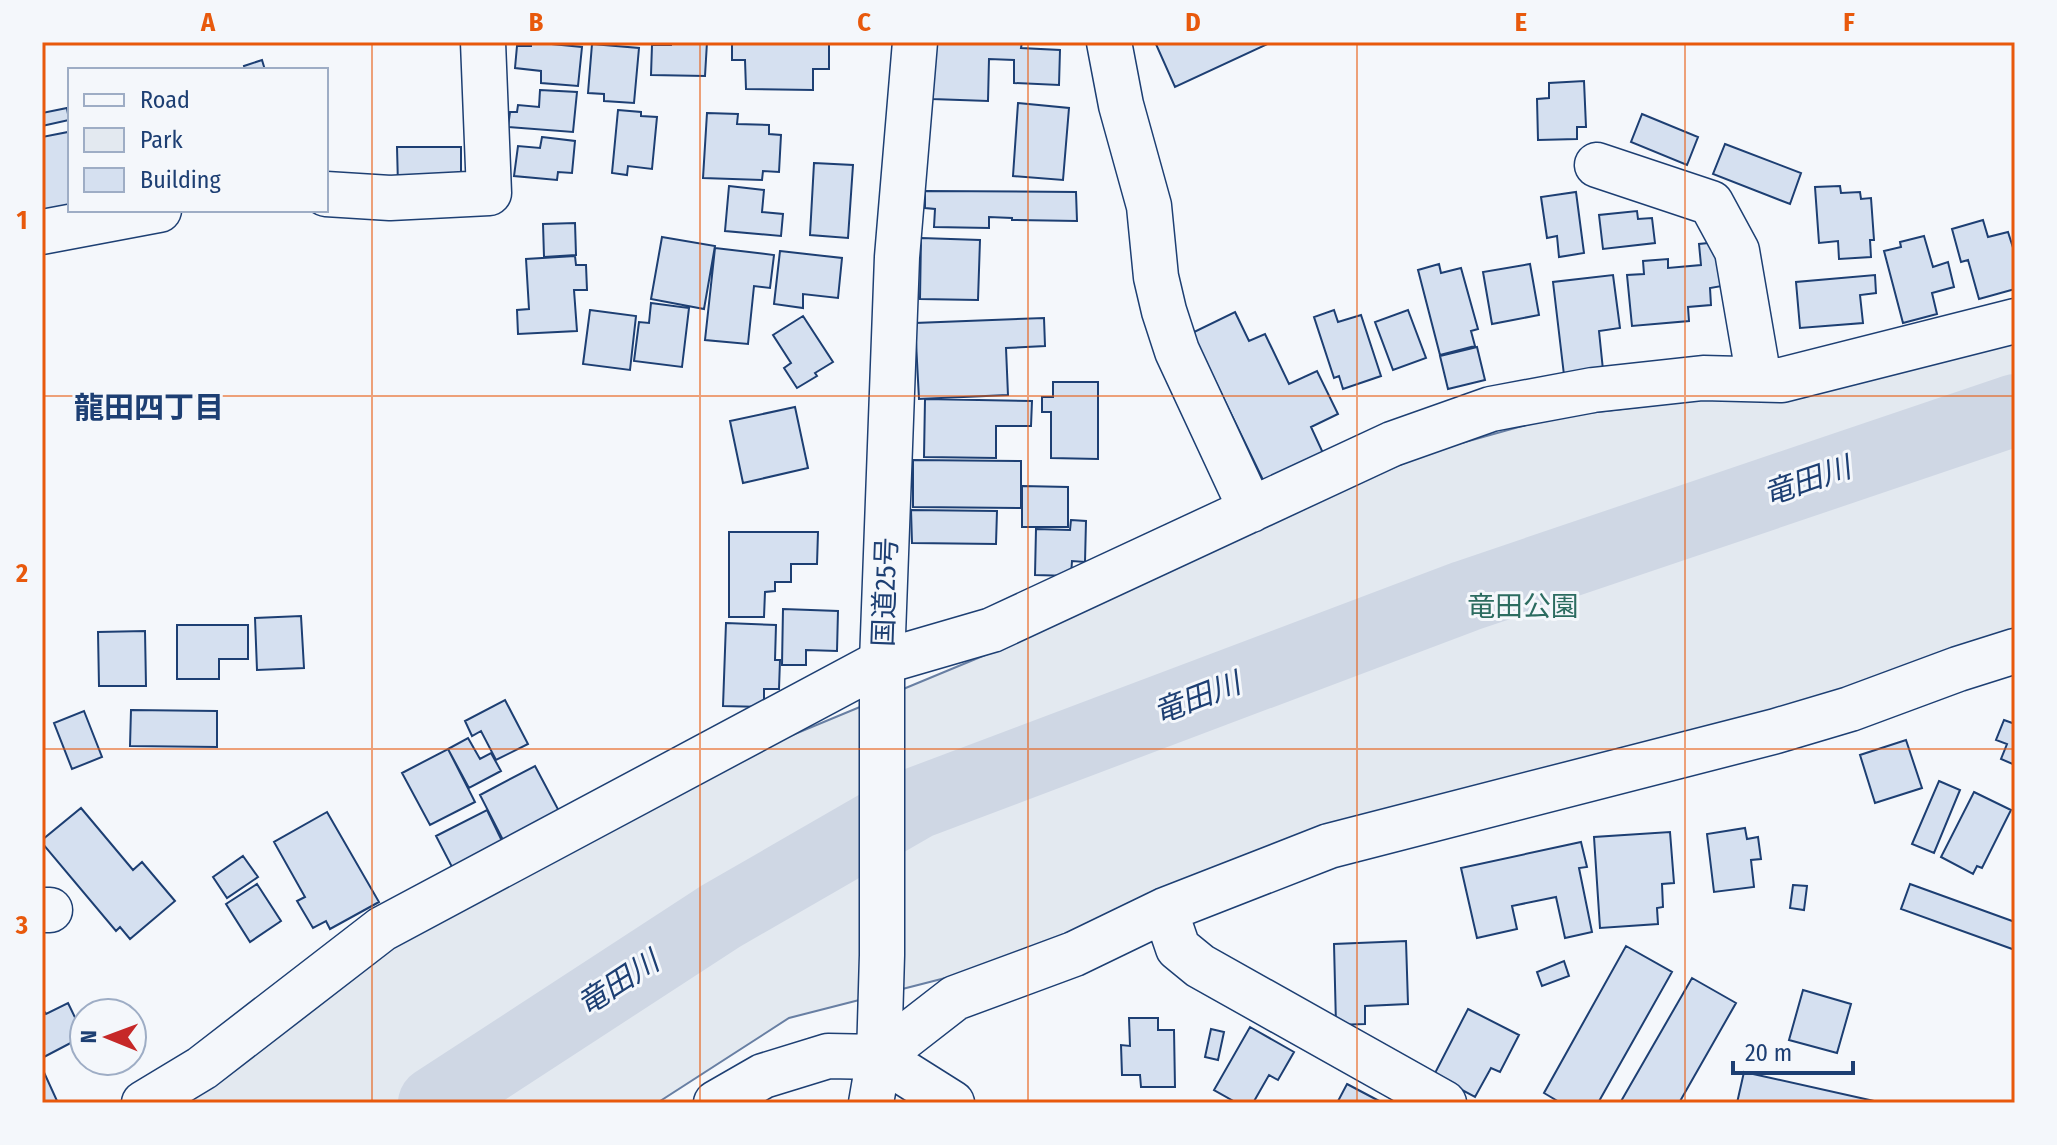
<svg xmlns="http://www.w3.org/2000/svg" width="2057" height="1145" viewBox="0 0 2057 1145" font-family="'Fira Sans Condensed','Noto Sans JP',sans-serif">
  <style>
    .green { fill: #e3e9f0; stroke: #687fa3; stroke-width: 2 }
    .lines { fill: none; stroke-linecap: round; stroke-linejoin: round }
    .river { stroke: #cfd7e4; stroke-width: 72 }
    .building { fill: #d5e0f0; stroke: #1d3f73; stroke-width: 2 }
    .minor-casing { stroke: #1d3f73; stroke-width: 47 }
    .major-casing { stroke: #1d3f73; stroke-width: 47 }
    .highway-casing { stroke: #1d3f73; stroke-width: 47 }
    .minor { stroke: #f4f7fb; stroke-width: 44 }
    .major { stroke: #f4f7fb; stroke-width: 44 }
    .highway { stroke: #f4f7fb; stroke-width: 44 }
    .grid { fill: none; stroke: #e8590c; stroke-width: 2; stroke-opacity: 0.55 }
    .labels { text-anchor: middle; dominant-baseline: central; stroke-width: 6; stroke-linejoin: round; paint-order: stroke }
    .street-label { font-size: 28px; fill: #1d3f73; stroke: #f4f7fb }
    .park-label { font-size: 28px; fill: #2c6c60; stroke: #f4f7fb }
    .neighbourhood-label { font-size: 30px; font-weight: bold; fill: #1d3f73; stroke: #f4f7fb }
    .water-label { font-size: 30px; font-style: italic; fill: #1d3f73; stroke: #f4f7fb }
    .neatline { fill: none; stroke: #e8590c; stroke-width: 3 }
    .grid-label { font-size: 26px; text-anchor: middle; font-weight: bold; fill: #e8590c }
  </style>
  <rect width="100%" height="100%" fill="#f4f7fb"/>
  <path class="green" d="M2015 333V635L1805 707 1046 947 961 974 789 1018 657 1103H172L395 943 737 758 990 653 1169 562 1433 451 1555 417 1799 388Z"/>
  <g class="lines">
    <path class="river" d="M434 1103 721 916 917 803 1466 596 2015 410"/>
  </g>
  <path class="building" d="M531 42 582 47 578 86 541 83V71L515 68 517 46H531Z
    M671 42H707L705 76 651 75 652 45H671Z
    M732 42H829V69H813V90L746 89 745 60H732Z
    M934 42H1022L1021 48 1060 50 1059 85 1014 83V60L989 59 988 101 932 99Z
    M1155 42H1272L1175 87Z
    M592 44 639 48 634 103 604 101V94L588 93Z
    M262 60 265 70H245L244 66Z
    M1584 81 1586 127H1577V139L1538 140 1537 99 1549 98V83Z
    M540 90 577 92 573 132 508 127 510 112H517L518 105 539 107Z
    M1018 103 1069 108 1063 180 1013 176Z
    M67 108 69 120 42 126V113Z
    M618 110 641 112V116L657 117 652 169 628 166 627 175 612 173Z
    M707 113 738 114 737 124 769 125V134L781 135 779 172 763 171 762 180 703 178Z
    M1642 114 1698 137 1687 165 1631 142Z
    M68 132 70 141V206L42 212V137Z
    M542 137 575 141 572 173 558 172 557 180 514 176 518 146 540 148Z
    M1725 144 1801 173 1790 204 1713 174Z
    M397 147H461V184L398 185Z
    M814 163 853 165 848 238 810 235Z
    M729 186 764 190 762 212 783 214 781 236 725 231Z
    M1840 186 1841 193 1860 192 1861 199 1871 198 1874 240H1870L1871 257 1839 259 1838 241 1819 243 1815 187Z
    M925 191 1076 192 1077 221 1012 220V218L989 217V228L934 227 935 209 925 208Z
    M1576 192 1584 253 1559 257 1557 236 1547 238 1541 197Z
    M1637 211 1638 219 1652 218 1655 243 1603 249 1599 215Z
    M1983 220 1988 237 2008 232 2015 254V289L1979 299 1968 260 1961 262 1952 229Z
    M575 223 576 255 544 257 543 224Z
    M1924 236 1933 267 1948 262 1954 287 1932 293 1937 314 1903 323 1884 251 1901 247 1900 242Z
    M662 237 715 246 704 309 651 299Z
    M921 238 980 240 978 300 920 299Z
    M1718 242 1722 286 1710 288 1711 305 1688 307 1689 321 1632 326 1627 275 1644 274 1643 261 1668 259V268L1701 265 1699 244Z
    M715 248 774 255 770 288 754 286 748 344 705 340Z
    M780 251 842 258 838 298 803 294V308L774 304Z
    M575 256 576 265H586L587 290H574L577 331 518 334 517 310 529 309 526 259Z
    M1439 264 1441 273 1461 268 1478 329 1471 331 1475 346 1440 355 1418 270Z
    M1530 264 1539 315 1492 324 1483 272Z
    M1613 275 1620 328 1599 331 1603 370 1564 375 1553 282Z
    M1875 275 1876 293 1860 295 1863 323 1800 328 1796 282Z
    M651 303 689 308 682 367 634 361 639 322 649 323Z
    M590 310 636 316 630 370 583 364Z
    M1334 310 1338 322 1361 315 1381 376 1343 389 1339 376 1334 378 1314 317Z
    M1408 310 1426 358 1393 370 1375 322Z
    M1235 312 1249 341 1265 334 1289 384 1317 371 1338 414 1311 427 1323 453 1264 482 1192 333Z
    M803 316 833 362 815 373 817 376 797 388 784 368 791 363 773 335Z
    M1044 318 1045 346 1006 348 1008 395 919 399 915 323Z
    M1477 347 1485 380 1448 389 1440 356Z
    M1053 382H1098V459L1051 458V412H1042V397H1053Z
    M925 399 1032 401 1031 426H996V458L924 457Z
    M795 407 808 468 743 483 730 421Z
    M913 460 1021 461V508L913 507Z
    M1022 486 1068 487V527H1022Z
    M911 510 997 511 996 544 912 543Z
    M1071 520 1086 521 1085 562 1072 561 1071 576 1035 575 1036 529 1070 530Z
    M729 532H818L817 564H791V582H775V591L765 592 764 617H729Z
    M783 609 838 611 837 651 806 650V665H782Z
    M301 616 304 668 257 670 255 618Z
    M726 623 776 625 775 660H780L779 689H764V707L723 706Z
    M177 625H248V659H219V679H177Z
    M145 631 146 686H99L98 632Z
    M505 700 528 744 496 760 481 731 472 736 465 721Z
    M131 710 217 711V747L130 746Z
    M84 711 102 757 72 769 54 723Z
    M2004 720 2015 724V765L2001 759 2007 744 1996 740Z
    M468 738 480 759 491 753 501 771 469 788 448 749Z
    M1906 740 1922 788 1875 803 1860 755Z
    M448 749 475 802 430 825 402 773Z
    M535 766 560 813 504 842 480 795Z
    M1939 781 1960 790 1934 853 1912 844Z
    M1974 792 2011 810 1982 868 1977 866 1973 874 1941 857Z
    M81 808 133 870 142 862 175 901 130 939 120 927 116 931 42 843V840Z
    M487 810 502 841 452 867 436 836Z
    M327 812 379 902 330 929 326 921 313 928 297 901 305 897 274 842Z
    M1745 828 1747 839 1758 837 1761 859 1751 860 1754 887 1714 892 1707 834Z
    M1670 832 1674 883 1662 884 1663 907 1657 908 1658 924 1600 928 1594 837Z
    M1581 842 1587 867 1579 868 1592 932 1565 938 1556 897 1512 906 1517 929 1477 938 1461 868Z
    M243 856 258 877 227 898 213 877Z
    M257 884 281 921 250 942 226 904Z
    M1910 884 2015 922V950L1901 909Z
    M1793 885 1807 886 1804 910 1790 908Z
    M1406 941 1408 1004 1365 1006V1024L1336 1025 1334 944Z
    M1626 946 1672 972 1598 1103H1561L1544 1093Z
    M1564 961 1569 976 1542 986 1537 972Z
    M1692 978 1736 1003 1679 1103H1620Z
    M1803 990 1851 1004 1837 1053 1789 1040Z
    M68 1003 84 1036 42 1058V1008L46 1014Z
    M1468 1009 1519 1035 1500 1072 1491 1068 1475 1097 1434 1075Z
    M1129 1018H1158V1030H1174L1175 1087H1141L1140 1075H1122L1121 1045 1130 1046Z
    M1250 1027 1294 1052 1278 1080 1269 1075 1253 1103H1237L1214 1090Z
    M1211 1029 1224 1032 1218 1060 1205 1057Z
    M42 1068 58 1103H42Z
    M1744 1072 1883 1103H1737Z
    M1347 1084 1383 1103H1337Z"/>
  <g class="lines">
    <g class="minor-casing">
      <path id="minor" d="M1109 42 1121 105 1149 206 1156 277 1164 311 1177 351 1251 510
        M1597 165 1711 203 1737 251 1759 379
        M326 194 390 198 489 193 483 42
        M42 232 159 210
        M42 910H50
        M1165 910 1178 948 1200 966 1444 1103
        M879 1057 955 998 1074 954 1165 910 1329 846 1776 731 1850 709 1958 669 2015 651
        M144 1103 202 1068 382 929 882 662 992 630 1392 444 1491 409 1593 390 1703 378 1782 380 2015 321"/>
    </g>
    <g class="major-casing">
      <path id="major" d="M871 1103 879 1057"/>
    </g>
    <g class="highway-casing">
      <path id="highway" d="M879 1057 882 955V662L897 257 915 42
        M879 1057 952 1103
        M716 1103 763 1076 828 1056 879 1057"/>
    </g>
    <use href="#minor" class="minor"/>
    <use href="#major" class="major"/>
    <use href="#highway" class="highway"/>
  </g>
  <path class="grid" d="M372 42V1103M700 42V1103M1028 42V1103M1357 42V1103M1685 42V1103M42 396H2015M42 749H2015"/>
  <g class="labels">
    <g class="street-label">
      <text transform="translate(885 592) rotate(-88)">国道25号</text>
    </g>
    <g class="park-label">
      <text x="1523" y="606">竜田公園</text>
    </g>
    <g class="neighbourhood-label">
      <text x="149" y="408">龍田四丁目</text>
    </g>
    <g class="water-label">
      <text transform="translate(1807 481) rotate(-19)">竜田川</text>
      <text transform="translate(1197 698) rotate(-21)">竜田川</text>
      <text transform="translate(618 983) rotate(-33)">竜田川</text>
    </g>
  </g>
  <rect width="2057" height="1145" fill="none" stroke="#f4f7fb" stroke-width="88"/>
  <rect x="68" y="68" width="260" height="144" fill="#f4f7fb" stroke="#9eadc5" stroke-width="2"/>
  <rect x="84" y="94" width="40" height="12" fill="#f4f7fb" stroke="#9eadc5" stroke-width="2"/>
  <text x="140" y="108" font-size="24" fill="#1d3f73">Road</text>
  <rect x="84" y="128" width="40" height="24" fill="#e3e9f0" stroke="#9eadc5" stroke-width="2"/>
  <text x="140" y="148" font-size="24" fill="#1d3f73">Park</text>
  <rect x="84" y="168" width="40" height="24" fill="#d5e0f0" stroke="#9eadc5" stroke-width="2"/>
  <text x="140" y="188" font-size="24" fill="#1d3f73">Building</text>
  <g transform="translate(108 1037) rotate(271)"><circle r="38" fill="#f4f7fb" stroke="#9eadc5" stroke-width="2"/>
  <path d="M0-6L14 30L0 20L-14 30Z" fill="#c62828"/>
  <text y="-12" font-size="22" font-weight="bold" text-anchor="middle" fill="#1d3f73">N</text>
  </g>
  <path d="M1733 1061v12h120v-12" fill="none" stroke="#1d3f73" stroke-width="4"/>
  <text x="1745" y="1061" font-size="24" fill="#1d3f73" stroke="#f4f7fb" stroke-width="6" paint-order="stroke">20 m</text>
  <rect x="44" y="44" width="1969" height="1057" class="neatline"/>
  <g class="grid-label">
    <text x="208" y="31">A</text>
    <text x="536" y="31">B</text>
    <text x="864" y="31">C</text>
    <text x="1193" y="31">D</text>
    <text x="1521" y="31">E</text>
    <text x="1849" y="31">F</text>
    <text x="22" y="229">1</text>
    <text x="22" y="582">2</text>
    <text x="22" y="934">3</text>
  </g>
</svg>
